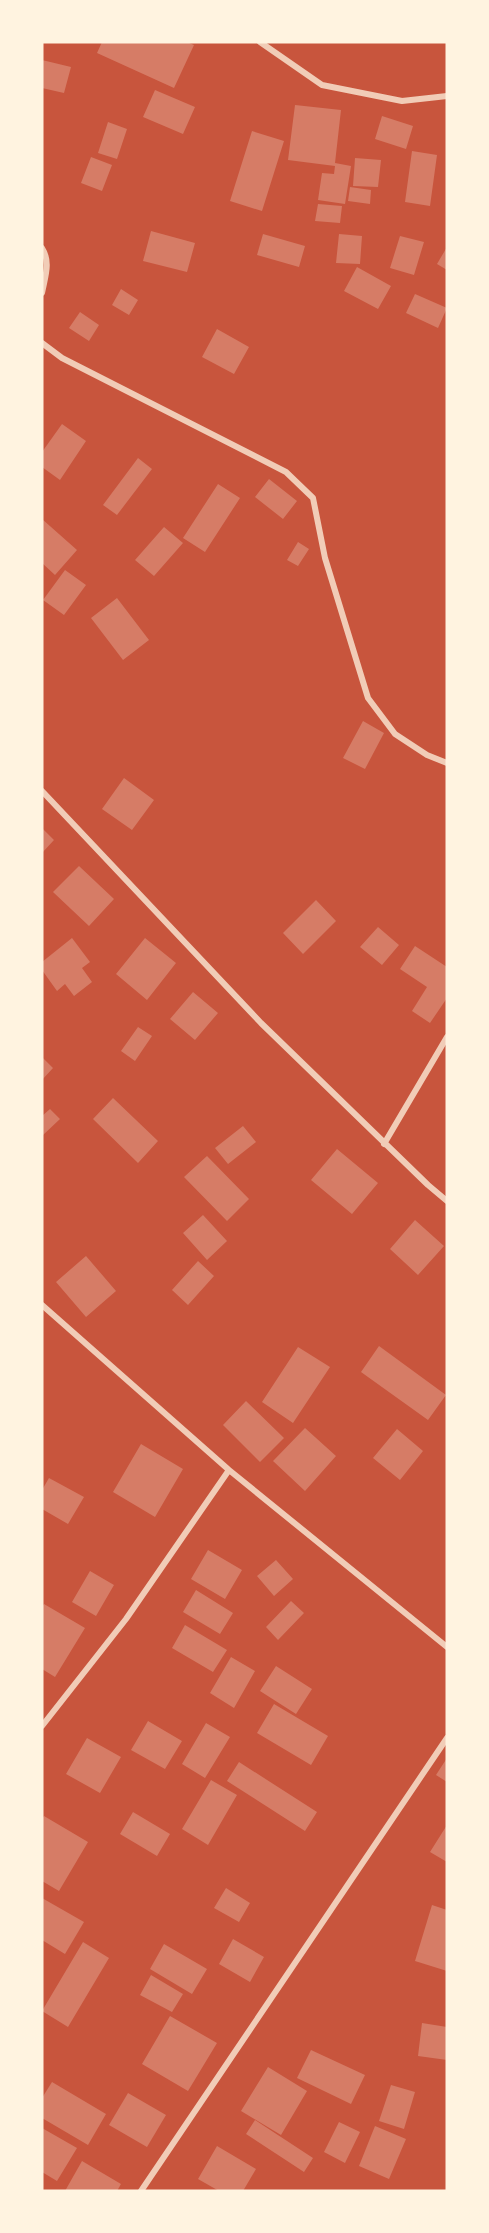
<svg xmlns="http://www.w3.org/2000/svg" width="489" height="2233" viewBox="0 0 489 2233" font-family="'Source Sans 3',sans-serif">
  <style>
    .building { fill: #d67c66 }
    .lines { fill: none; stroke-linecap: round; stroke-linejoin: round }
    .minor { stroke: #f1ccb7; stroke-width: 6 }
  </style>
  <rect width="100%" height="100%" fill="#c8553d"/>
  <path class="building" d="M102 42H187L194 45 174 88 97 53Z
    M42 60 71 67 64 93 42 88Z
    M155 90 195 107 183 134 143 117Z
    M295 105 341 110 335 163 351 166 345 204 318 200 322 173 334 174 335 166 288 160Z
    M382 116 413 126 406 149 375 139Z
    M108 122 127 129 117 159 98 153Z
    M252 131 284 141 262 211 230 201Z
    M412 151 437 155 430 206 405 202Z
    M91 157 112 165 102 191 81 183Z
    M355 158 381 160 378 187 353 186Z
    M350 187 371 190 370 204 348 201Z
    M318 204 342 206 340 223 315 221Z
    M151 231 195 243 187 272 143 261Z
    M263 234 305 246 299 267 257 255Z
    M339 234 362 236 360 264 336 263Z
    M400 236 424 242 414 275 390 268Z
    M447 247V270L437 264Z
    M357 267 391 286 378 309 344 291Z
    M121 289 138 300 129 315 112 305Z
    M415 294 447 308 438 328 406 313Z
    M80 312 99 325 89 341 69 328Z
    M217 329 249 347 234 374 202 357Z
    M62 424 86 441 60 480 42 467V452Z
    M138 458 152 469 117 515 103 505Z
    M269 479 297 501 283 519 255 497Z
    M218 484 240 498 205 552 183 538Z
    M42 519 77 550 55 575 42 563Z
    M164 527 183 543 154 576 135 560Z
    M298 542 309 549 298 566 287 560Z
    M65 570 86 585 64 615 43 600Z
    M117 598 149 640 123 660 91 618Z
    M363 721 384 733 365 769 343 758Z
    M124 778 154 800 132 830 102 809Z
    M42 828 54 840 42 853Z
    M79 866 114 899 89 926 53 892Z
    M316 900 336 921 303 954 283 933Z
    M378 927 399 945 382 965 360 947Z
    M72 938 90 962 82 968 92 982 74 996 65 984 57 991 42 970V962Z
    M145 938 176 963 147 1000 116 974Z
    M415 946 447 967V998L430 1023 412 1011 427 987 400 969Z
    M193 992 218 1013 195 1040 170 1019Z
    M138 1027 152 1036 135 1061 121 1051Z
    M42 1057 53 1068 42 1080Z
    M113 1098 158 1141 138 1163 93 1119Z
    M50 1109 60 1119 42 1136V1116Z
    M243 1126 256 1142 228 1164 215 1148Z
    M337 1149 378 1183 352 1214 311 1180Z
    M207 1156 249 1199 227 1221 184 1177Z
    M203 1215 227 1241 207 1260 183 1233Z
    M415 1220 444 1246 418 1275 390 1249Z
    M86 1256 116 1291 86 1317 56 1282Z
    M198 1261 214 1276 188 1305 172 1290Z
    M379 1346 446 1395 428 1420 361 1372Z
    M298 1347 330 1367 293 1423 262 1402Z
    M246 1401 284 1438 260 1462 223 1425Z
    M305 1428 336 1456 305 1491 273 1461Z
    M397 1429 423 1451 400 1480 373 1458Z
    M141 1444 183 1469 155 1517 113 1492Z
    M49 1478 84 1497 68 1524 42 1509V1490Z
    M208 1550 242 1570 225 1599 191 1579Z
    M276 1560 293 1579 274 1596 257 1576Z
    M90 1571 114 1585 96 1616 72 1602Z
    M196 1590 233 1613 220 1634 183 1612Z
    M291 1601 304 1613 278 1640 266 1627Z
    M44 1604 85 1628 55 1677 42 1669V1607Z
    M185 1625 227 1650 213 1672 172 1648Z
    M231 1657 255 1671 234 1708 210 1693Z
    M276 1666 312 1689 296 1714 260 1691Z
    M274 1704 328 1736 311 1765 257 1733Z
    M148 1721 182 1741 165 1769 131 1750Z
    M206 1723 230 1737 205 1778 182 1764Z
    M87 1738 121 1757 100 1793 66 1774Z
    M447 1758V1782L436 1775Z
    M239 1762 317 1812 305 1831 227 1781Z
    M211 1780 237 1795 208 1845 182 1829Z
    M133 1812 170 1834 157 1856 120 1834Z
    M44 1816 88 1842 59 1891 42 1881V1819Z
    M447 1825V1862L430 1852Z
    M226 1888 250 1903 239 1922 214 1908Z
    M42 1898 84 1922 65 1954 42 1940Z
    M432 1905 447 1910V1971L415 1961Z
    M233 1939 264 1957 250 1982 219 1964Z
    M83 1942 109 1958 68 2027 42 2011Z
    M164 1944 207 1969 192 1994 150 1969Z
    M151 1975 183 1994 172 2012 140 1995Z
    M170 2016 217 2043 188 2091 142 2064Z
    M422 2023 447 2027V2060L418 2056Z
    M311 2050 365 2075 351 2104 297 2078Z
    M268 2067 307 2091 281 2135 241 2111Z
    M52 2082 106 2114 88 2145 42 2118V2098Z
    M391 2085 415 2092 404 2129 379 2121Z
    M128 2093 166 2115 147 2147 109 2125Z
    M255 2120 313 2158 304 2172 246 2134Z
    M339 2122 360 2132 345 2163 324 2152Z
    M375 2126 406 2139 389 2179 359 2166Z
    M42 2128 77 2148 57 2181 42 2172Z
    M217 2146 256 2169 243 2191H219L198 2179Z
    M82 2161 121 2184 117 2191H65Z"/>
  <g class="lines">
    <path class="minor" d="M260 42 322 85 402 101 447 96
      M42 248C51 262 45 277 42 293
      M42 343 62 358 286 472 313 498 325 558 368 698 395 734 427 755 447 763
      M42 791 261 1023 428 1185 447 1201
      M384 1144 447 1037
      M42 1305 229 1470 447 1647
      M42 1726 126 1619 229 1470
      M141 2191 447 1738"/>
  </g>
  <rect width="489" height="2233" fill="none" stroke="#fff3e0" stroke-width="87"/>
</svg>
